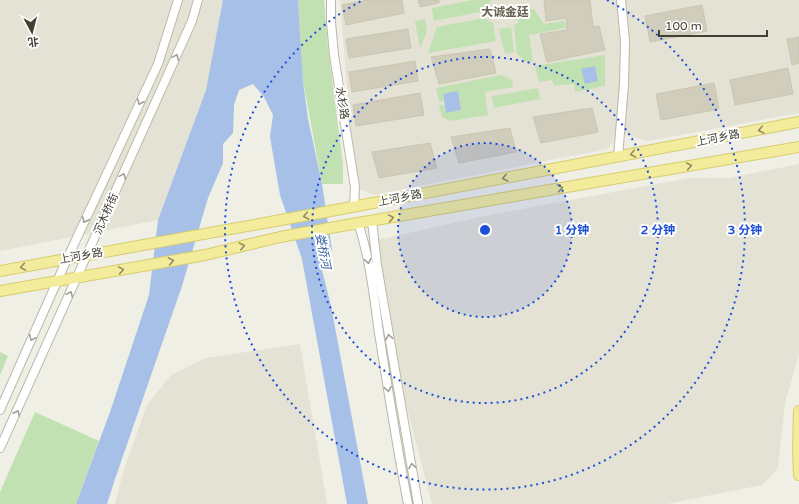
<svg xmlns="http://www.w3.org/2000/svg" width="799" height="504" viewBox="0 0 799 504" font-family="'Varela Round','Noto Sans SC',sans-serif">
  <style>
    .residential { fill: #e4e2d4 }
    .green { fill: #c2e1b2 }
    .water { fill: #a7c0e7 }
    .building { fill: #d1cdbc; stroke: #cbc6b0 }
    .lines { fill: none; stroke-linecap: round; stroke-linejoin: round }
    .minor-casing { stroke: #bbb8a9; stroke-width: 10 }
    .major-casing { stroke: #d6cc6e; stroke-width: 12 }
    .minor { stroke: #fff; stroke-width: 8 }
    .major { stroke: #f3ec9c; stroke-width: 10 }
    .oneway { stroke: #a0a09a }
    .oneway2 { stroke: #928d63 }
    .ring { fill: none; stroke: #1d4ed8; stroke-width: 2; stroke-dasharray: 2 4 }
    .labels { text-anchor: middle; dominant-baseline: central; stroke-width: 4; stroke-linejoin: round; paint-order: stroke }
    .street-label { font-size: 11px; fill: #424035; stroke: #fff }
    .neighbourhood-label { font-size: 12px; font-weight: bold; fill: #645f4e; stroke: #fff }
    .water-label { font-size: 12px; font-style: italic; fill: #3b61a1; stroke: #fff }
    .centre { fill: #1d4ed8; stroke: #fff; stroke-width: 2 }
    .ring-label { font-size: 12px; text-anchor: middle; font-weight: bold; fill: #1d4ed8; stroke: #fff; stroke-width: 4; stroke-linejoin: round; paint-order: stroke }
  </style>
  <rect width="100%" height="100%" fill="#f0efe5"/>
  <path class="residential" d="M0 0H228L206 90 158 220 0 251Z
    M340 0H799V113L648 141 620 134 607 149 374 195 355 187Z
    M799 164V354L785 403 778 468 762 485 667 504H432L364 243 489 215 689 178H730Z
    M300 344 327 504H115L124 469 147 405 171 375 206 358Z"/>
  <path class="green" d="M298 0H324L328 48 343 164V184H322L303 81Z
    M473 0H491L485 11 434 21 432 8Z
    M500 5 508 10 502 17 495 12Z
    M534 9 544 24 564 21 566 28 529 35 533 62H526L517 54 514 26 519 22 514 18 516 11Z
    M484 18 493 23 496 41 428 53 437 27Z
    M425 19 427 32 420 48 415 21Z
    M511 27 514 52 505 54 499 29Z
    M605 55V86L575 92 574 84 554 86 552 80 539 82 535 66Z
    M501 75 512 80 513 87 485 92 488 115 450 121 442 117 439 105H444L446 113 443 94V101L439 102 436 88Z
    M538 88 540 99 494 108 492 96Z
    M0 352 8 356 0 375Z
    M35 412 99 441 76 504H0V492Z"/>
  <path class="water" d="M223 0H298L303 81 308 119 322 184 332 250 319 258 331 306 368 504H347L302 259 280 195 270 137 273 115 264 97 253 84 239 90 234 105 233 133 223 144V163L208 198 182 286 115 479 107 504H76L110 412 149 295 158 220 206 90Z
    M595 66 598 81 585 84 581 69Z
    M458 91 461 110 446 113 443 94Z"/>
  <path class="building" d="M369 0H402L404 13 346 25 342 5Z
    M418 0H439V3L420 7Z
    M547 0H590L593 27 599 26 605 50 547 62 540 34 567 30 566 18 546 21 544 1Z
    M702 5 707 31 650 42 645 16Z
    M408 29 411 48 349 58 346 39Z
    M799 37V63L792 65 787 39Z
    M490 49 496 73 439 84 431 57Z
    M415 61 418 81 352 92 349 72Z
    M788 68 793 94 735 105 730 80Z
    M714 83 719 109 661 120 656 94Z
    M420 93 424 115 356 126 353 105Z
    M592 108 598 132 541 143 533 117Z
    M510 128 516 152 459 163 451 137Z
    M430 143 437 168 379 178 372 152Z"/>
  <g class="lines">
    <g class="minor-casing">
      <path id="minor" d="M331 0V22L334 55 355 187 354 207
        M618 157 624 84 625 41 621 0
        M372 221 377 265 418 504
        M358 223C370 258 374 297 379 333 388 390 397 447 408 504
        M0 410 67 259 158 64 178 0
        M0 448 192 21 198 0"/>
    </g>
    <g class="major-casing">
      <path id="major" d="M0 271 336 210 799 122
        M0 291 205 255 280 237 358 223 799 147
        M799 411 798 449 799 475"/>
    </g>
    <use href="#minor" class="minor"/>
    <use href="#major" class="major"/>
  </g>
  <defs><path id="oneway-chevron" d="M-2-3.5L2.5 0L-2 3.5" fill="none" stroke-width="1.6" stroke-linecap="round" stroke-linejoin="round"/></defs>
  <g class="oneway">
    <use href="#oneway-chevron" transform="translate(176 57) rotate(-66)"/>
    <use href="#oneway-chevron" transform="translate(140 102) rotate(115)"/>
    <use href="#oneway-chevron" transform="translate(123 176) rotate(-66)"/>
    <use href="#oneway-chevron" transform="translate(85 220) rotate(115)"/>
    <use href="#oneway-chevron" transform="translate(368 261) rotate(79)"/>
    <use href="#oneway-chevron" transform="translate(70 294) rotate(-66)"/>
    <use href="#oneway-chevron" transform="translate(389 337) rotate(-100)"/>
    <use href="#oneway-chevron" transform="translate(32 338) rotate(114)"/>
    <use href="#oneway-chevron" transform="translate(388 389) rotate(81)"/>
    <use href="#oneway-chevron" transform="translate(17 413) rotate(-65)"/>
    <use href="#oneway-chevron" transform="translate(412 466) rotate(-100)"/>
  </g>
  <g class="oneway2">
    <use href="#oneway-chevron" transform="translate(761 130) rotate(169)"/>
    <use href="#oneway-chevron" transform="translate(633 154) rotate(169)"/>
    <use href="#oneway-chevron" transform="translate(689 166) rotate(-10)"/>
    <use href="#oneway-chevron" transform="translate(505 178) rotate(169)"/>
    <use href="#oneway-chevron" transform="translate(560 188) rotate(-10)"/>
    <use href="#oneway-chevron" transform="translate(306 216) rotate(169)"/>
    <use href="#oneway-chevron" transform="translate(391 218) rotate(-10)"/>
    <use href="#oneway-chevron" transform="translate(242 246) rotate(-13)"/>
    <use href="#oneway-chevron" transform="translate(171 261) rotate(-10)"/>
    <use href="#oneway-chevron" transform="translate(23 267) rotate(170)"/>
    <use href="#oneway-chevron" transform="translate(121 270) rotate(-10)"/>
  </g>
  <circle cx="485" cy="230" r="87" fill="#1d4ed8" fill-opacity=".12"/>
  <g class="ring">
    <circle cx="485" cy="230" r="87"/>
    <circle cx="485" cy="230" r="173"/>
    <path d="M607 0A260 260 0 1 1 363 0"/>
  </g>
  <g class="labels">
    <g class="street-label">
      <text transform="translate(342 103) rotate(81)">水杉路</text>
      <text transform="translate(718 138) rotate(-11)">上河乡路</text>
      <text transform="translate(400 198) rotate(-11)">上河乡路</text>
      <text transform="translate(106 214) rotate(-66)">沉木桥街</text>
      <text transform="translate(81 256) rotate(-10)">上河乡路</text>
    </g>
    <g class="neighbourhood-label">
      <text x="505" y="12">大诚金廷</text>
    </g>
    <g class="water-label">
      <text transform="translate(323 251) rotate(79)">娄桥河</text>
    </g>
  </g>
  <circle cx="485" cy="230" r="6" class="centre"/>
  <g class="ring-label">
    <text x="572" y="234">1 分钟</text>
    <text x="658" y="234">2 分钟</text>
    <text x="745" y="234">3 分钟</text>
  </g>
  <g transform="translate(32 32) rotate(173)" stroke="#ffffff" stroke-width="3" paint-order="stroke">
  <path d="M0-3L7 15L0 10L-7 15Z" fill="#424035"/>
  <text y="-6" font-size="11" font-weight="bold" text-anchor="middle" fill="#424035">北</text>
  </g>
  <path d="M659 30v6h108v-6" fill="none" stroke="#424035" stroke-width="2"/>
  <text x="665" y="30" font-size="12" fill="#424035" stroke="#ffffff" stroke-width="3" paint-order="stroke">100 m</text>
</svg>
